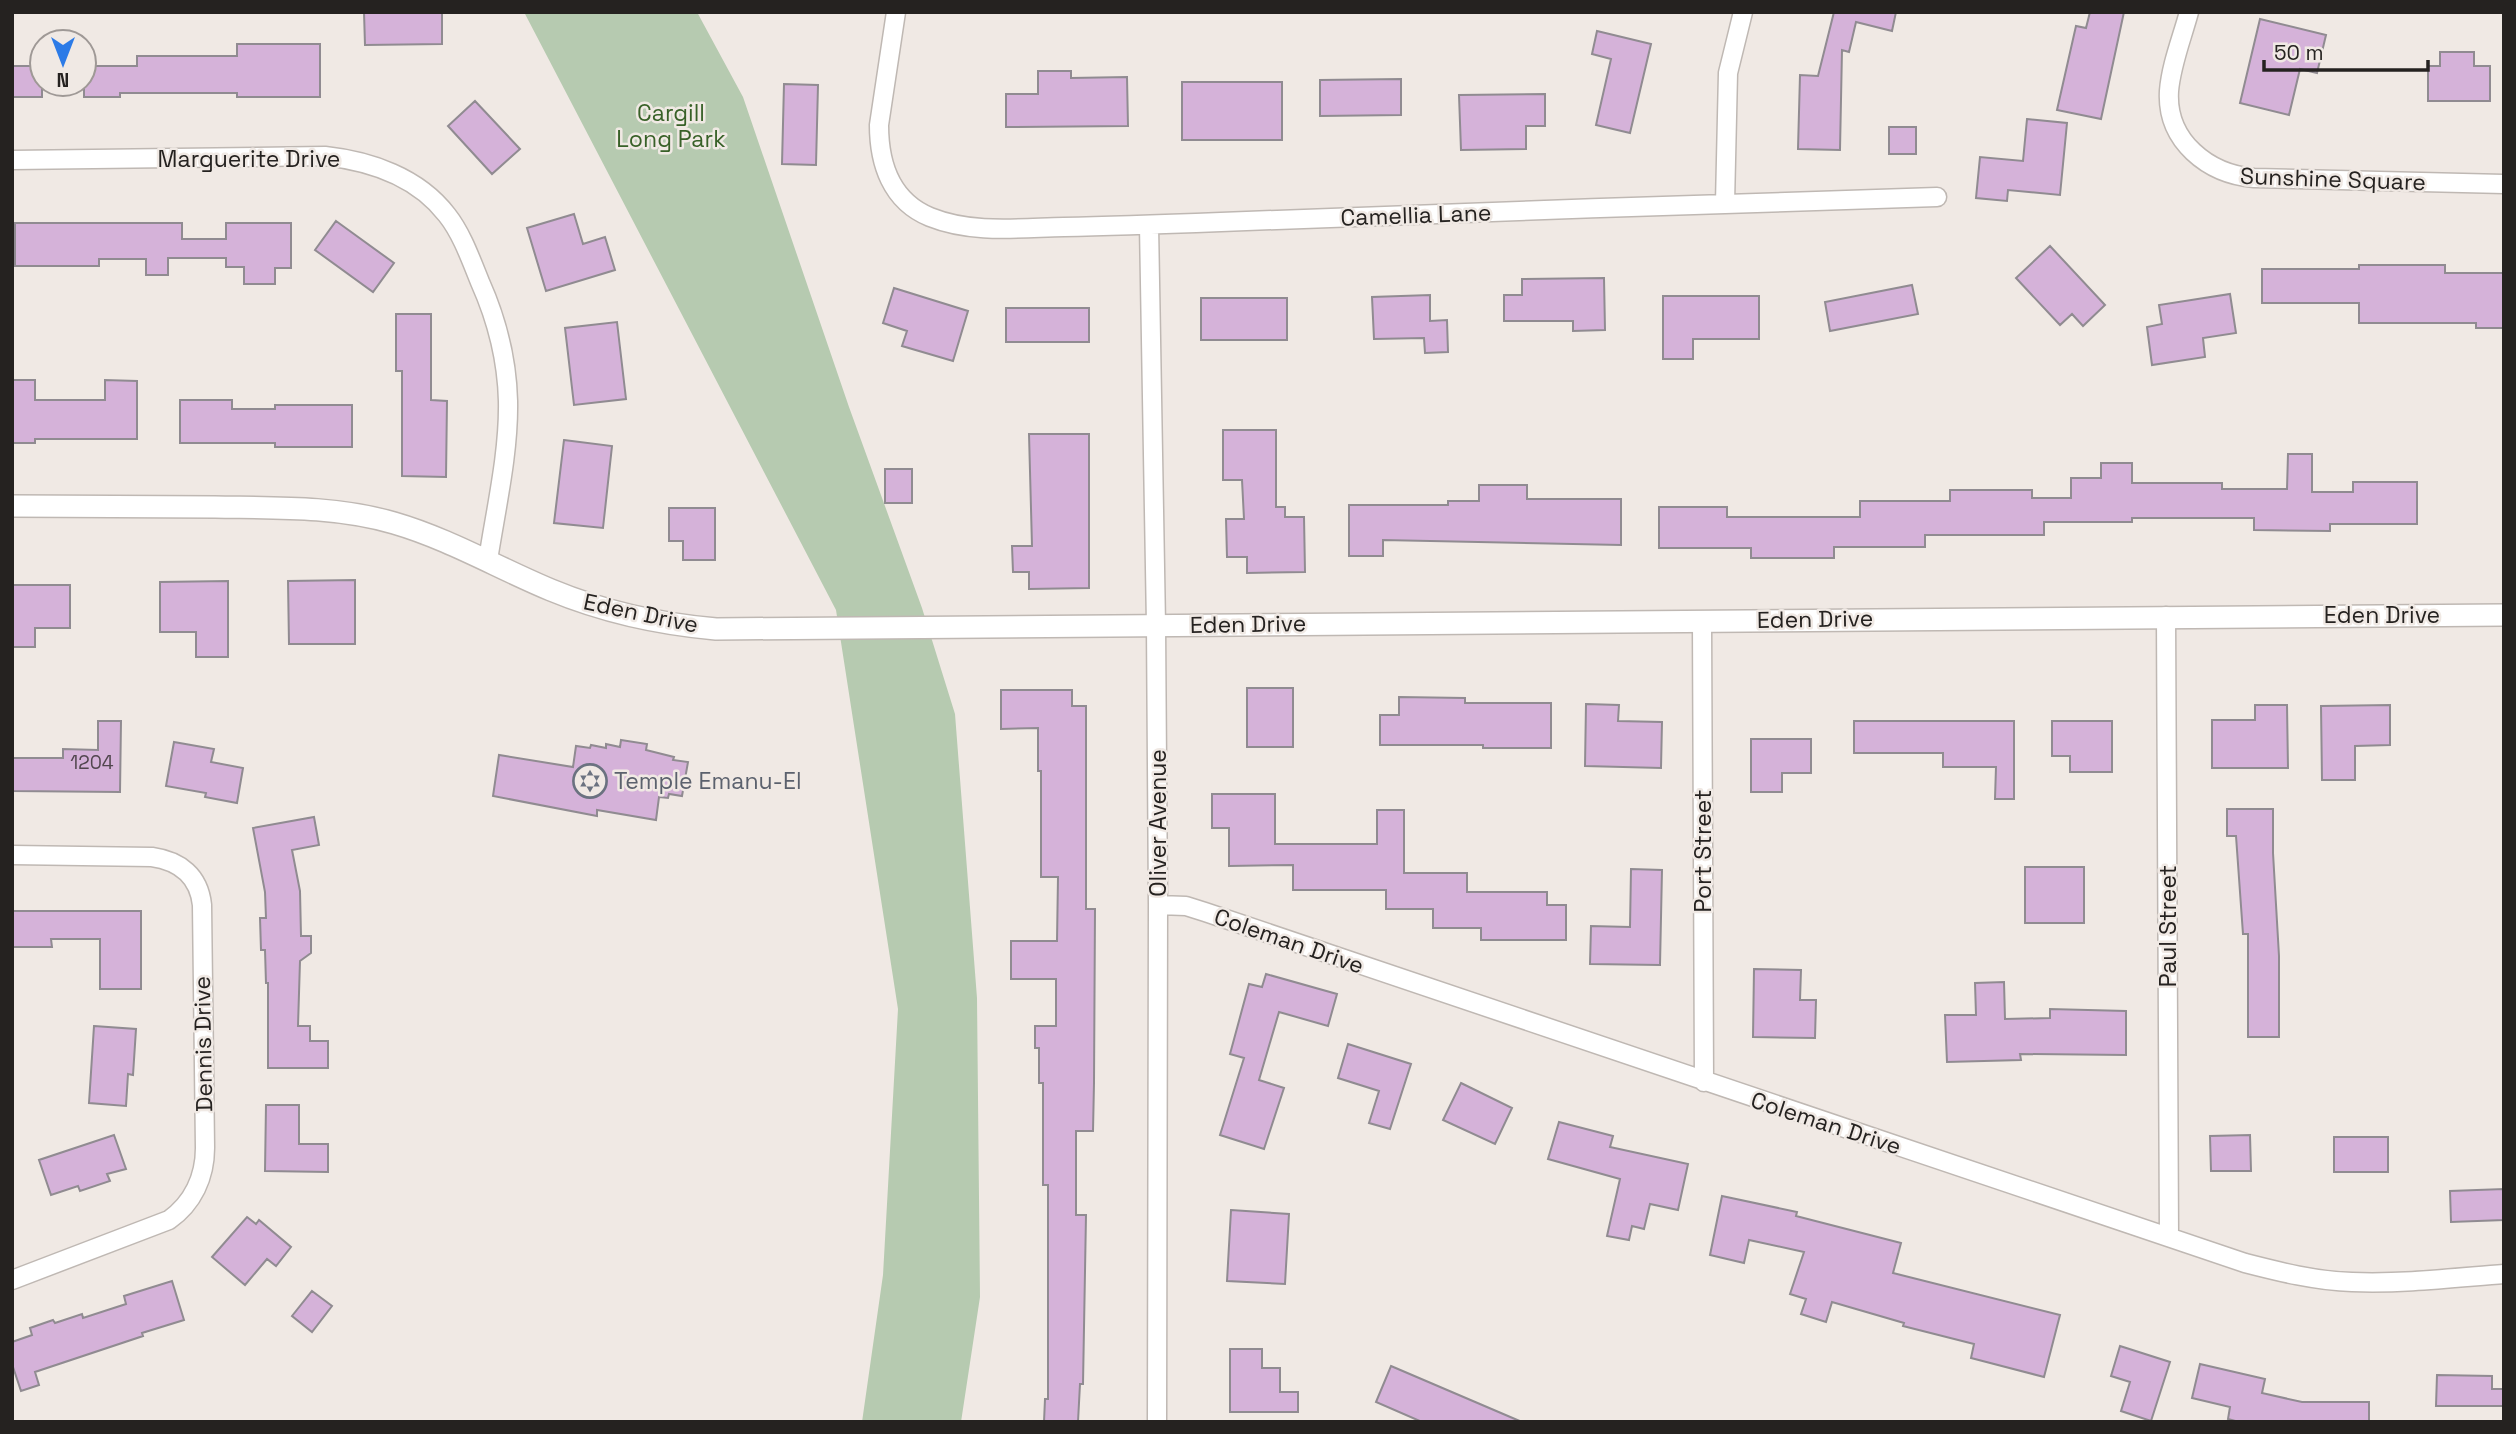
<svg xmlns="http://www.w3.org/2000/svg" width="2516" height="1434" viewBox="0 0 2516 1434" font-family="'Space Grotesk',sans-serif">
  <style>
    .green { fill: #b6cab0 }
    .building { fill: #d5b2d9; stroke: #908b91; stroke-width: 2 }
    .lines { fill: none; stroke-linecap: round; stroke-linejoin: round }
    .minor-casing { stroke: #bfb8b3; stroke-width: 21 }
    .tertiary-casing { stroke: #bfb8b3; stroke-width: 24 }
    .minor { stroke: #fff; stroke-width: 18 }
    .tertiary { stroke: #fff; stroke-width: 21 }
    .labels { text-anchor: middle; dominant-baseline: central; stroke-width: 5; stroke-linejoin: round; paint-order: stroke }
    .number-label { font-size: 19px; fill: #51464e }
    .park-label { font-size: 23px; fill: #386128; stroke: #f0e9e4 }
    .street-label { font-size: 23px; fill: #252220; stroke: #f0e9e4 }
    .worship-label { font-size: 23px; fill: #5b616d; stroke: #f0e9e4; text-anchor: start }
  </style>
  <rect width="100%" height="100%" fill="#f0e9e4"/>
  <path class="green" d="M524 12H697L743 97 849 407 922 608 955 714 977 998 980 1297 961 1422H862L883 1275 898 1009 836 610Z"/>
  <path class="building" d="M364 12H442V44L365 45Z
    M1834 12H1896L1892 31 1856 22 1849 52 1842 50 1840 150 1798 149 1800 75 1818 76Z
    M2090 12H2124L2101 119 2057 110 2076 26 2086 28Z
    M2260 19 2326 35 2317 73 2300 69 2289 115 2240 103Z
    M1597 31 1651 44 1630 133 1596 125 1611 59 1592 54Z
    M237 44H320V97H237V93H120V97H84V66H137V56H237Z
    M2440 52H2474V66H2490V101H2428V66H2440Z
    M12 66H42V97H12Z
    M1038 71H1071V78L1127 77 1128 126 1006 127V94H1038Z
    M1401 79V115L1320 116V80Z
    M1182 82H1282V140H1182Z
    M784 84 818 85 816 165 782 164Z
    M1545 94V126H1526V149L1461 150 1459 95Z
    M475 101 520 149 492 174 448 126Z
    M2027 119 2067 123 2060 195 2008 190 2007 201 1976 198 1980 157 2023 161Z
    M1889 127H1916V154H1889Z
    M574 214 583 244 605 237 615 270 546 291 527 228Z
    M336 221 394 263 373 292 315 250Z
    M15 223H182V239H226V223H291V268H275V284H244V267H226V258H168V275H146V259H99V266H15Z
    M2050 246 2105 305 2083 326 2072 314 2060 325 2016 278Z
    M2359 265H2445V273H2504V328H2476V323H2359V303H2262V269H2359Z
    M1604 278 1605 330 1573 331V321H1504V295H1522V279Z
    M1912 285 1918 314 1830 331 1825 302Z
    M894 288 968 311 953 361 902 346 907 331 883 323Z
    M2230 294 2236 333 2203 338 2205 357 2152 365 2147 327 2162 324 2159 305Z
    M1430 295V321L1447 320 1448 352 1425 353 1424 338 1374 339 1372 297Z
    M1663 296H1759V339H1693V359H1663Z
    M1201 298H1287V340H1201Z
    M1006 308H1089V342H1006Z
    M396 314H431V400L447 401 446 477 402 476V371H396Z
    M617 322 626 399 574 405 565 328Z
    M12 380H35V400H105V380L137 381V439H35V443H12Z
    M180 400H232V409H275V405H352V447H275V443H180Z
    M1223 430H1276V507H1285V517H1304L1305 572 1247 573V557H1227L1226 519H1244L1242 480H1223Z
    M1029 434H1089V588L1029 589V572H1013L1012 546H1032Z
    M564 440 612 446 603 528 554 523Z
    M2288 454H2312V492H2353V482H2417V524H2330V531L2254 530V518H2132V522H2044V535H1925V547H1834V558H1751V548H1659V507H1727V517H1860V501H1950V490H2032V498H2071V478H2101V463H2132V483H2222V489H2287Z
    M885 469H912V503H885Z
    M1479 485H1527V499H1621V545L1383 540V556H1349V505H1448V501H1479Z
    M669 508H715V560H683V541H669Z
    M355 580V644H289L288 581Z
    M228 581V657H196V632H160V582Z
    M12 585H70V628H35V647H12Z
    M1247 688H1293V747H1247Z
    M1001 690H1072V706H1086V909H1095L1094 1083 1093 1131H1076V1215H1086L1083 1384H1080L1078 1422H1044L1045 1399H1048V1185H1043V1083H1039V1048H1035V1026H1056V979H1011V941H1057L1058 877H1041V771H1038V728L1001 729Z
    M1399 697 1465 698V703H1551V748H1483V745H1380V715H1399Z
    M1586 704 1619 705 1618 721 1662 722 1661 768 1585 766Z
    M2255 705H2287L2288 768H2212V720H2255Z
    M2390 705V745L2355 746V780H2322L2321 706Z
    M98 721H121L120 792 12 791V758H63V749L98 750Z
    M1854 721H2014V799H1995L1996 767H1943V753H1854Z
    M2052 721H2112V772H2070V756H2052Z
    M1751 739H1811V773H1782V792H1751Z
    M621 740 647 744 646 750 674 757 673 760 688 762 682 796 669 794 668 798 659 797 656 820 597 810V816L493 796 499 755 573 767 576 746 590 748 591 745 606 748V744L620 747Z
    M174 742 214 749 211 762 243 768 237 803 205 797 206 793 166 786Z
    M1212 794H1275V844H1377V810H1404V873H1467V892H1547V905H1566V940H1481V928H1433V909H1386V890H1293V865L1229 866V828H1212Z
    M2227 809H2273V853L2279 956V1037H2248V934H2243L2236 836H2227Z
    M314 817 319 845 292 850 300 891 301 936H311V953L300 961 298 1026H310V1041H328V1068H268V983H266L265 950H261L260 918H266L265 892 253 828Z
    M2025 867H2084V923H2025Z
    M1631 869 1662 870 1660 965 1590 964 1591 926 1630 927Z
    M12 911H141V989H100V939H51L52 947H12Z
    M1754 969 1801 970 1800 1000H1816L1815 1038 1753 1037Z
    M1266 974 1337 994 1328 1026 1279 1012 1259 1080 1284 1088 1264 1149 1220 1135 1244 1058 1230 1054 1249 984 1262 987Z
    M2004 982 2005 1019 2050 1018V1009L2126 1011V1055L2020 1054 2021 1060 1947 1062 1945 1015H1976L1975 983Z
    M94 1026 136 1029 133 1075 128 1074 126 1106 89 1103Z
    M1348 1044 1411 1064 1390 1129 1369 1123 1379 1091 1338 1078Z
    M1461 1083 1512 1108 1495 1144 1443 1120Z
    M266 1105H299V1144H328V1172L265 1171Z
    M1559 1122 1613 1136 1610 1147 1688 1164 1678 1210 1650 1204 1644 1229 1632 1226 1629 1240 1607 1236 1620 1179 1548 1159Z
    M114 1135 126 1169 107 1174 110 1181 80 1191 78 1186 51 1195 39 1160Z
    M2250 1135 2251 1171H2211L2210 1136Z
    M2334 1137H2388V1172H2334Z
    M2504 1189V1220L2451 1222 2450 1191Z
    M1722 1196 1797 1212 1796 1216 1901 1243 1893 1273 2060 1315 2044 1377 1971 1358 1974 1344 1903 1326 1904 1323 1832 1302 1826 1322 1801 1314 1806 1299 1790 1294 1804 1252 1749 1240 1744 1263 1710 1255Z
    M1231 1210 1289 1214 1285 1284 1227 1281Z
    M247 1217 256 1224 259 1220 291 1247 276 1266 267 1259 245 1285 212 1257Z
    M172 1281 184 1320 142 1333 143 1336 35 1372 39 1385 21 1391 12 1364V1342L32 1335 30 1328 53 1320 55 1323 82 1314 83 1318 126 1304 124 1296Z
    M312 1291 332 1306 312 1332 292 1316Z
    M2120 1346 2170 1362 2151 1421 2121 1411 2130 1382 2111 1376Z
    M1230 1349H1262V1368H1280V1392H1298V1412H1230Z
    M2200 1364 2265 1379 2262 1393 2302 1402H2369V1422H2239L2228 1419 2230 1407 2192 1398Z
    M1391 1366 1522 1422H1422L1376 1402Z
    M2437 1375 2492 1376V1389H2504V1406H2436Z"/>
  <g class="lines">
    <g class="minor-casing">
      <path id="minor" d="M896 12 879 125C879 163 891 201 930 217 972 234 1019 228 1064 227 1116 226 1169 224 1221 222 1460 213 1698 204 1937 197
        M2189 12C2182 38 2171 65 2169 91 2166 141 2208 174 2254 178L2504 184
        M12 160 325 156C370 161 418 177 447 215 462 234 471 260 480 282 497 320 507 359 508 401 509 453 496 508 488 560
        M1725 203 1728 73 1743 12
        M1149 225 1156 625 1158 905 1157 1422
        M2166 616 2169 1237
        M1702 621 1704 1082
        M12 855 152 857C180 861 199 876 202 905L205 1148C205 1177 193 1203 169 1220L12 1280
        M1158 905 1186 906 1205 912 2245 1263C2280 1272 2316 1281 2352 1282 2402 1284 2453 1278 2504 1274"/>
    </g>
    <g class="tertiary-casing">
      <path id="tertiary" d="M12 506C80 506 147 507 215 507 274 508 336 506 394 523 449 539 498 568 551 590 604 612 659 624 716 629L2504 615"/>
    </g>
    <use href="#minor" class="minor"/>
    <use href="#tertiary" class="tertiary"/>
  </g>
  <defs>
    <g id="synagogue-ring" transform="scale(1.75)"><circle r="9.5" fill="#f0e9e4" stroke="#6b7280" stroke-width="1.5"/><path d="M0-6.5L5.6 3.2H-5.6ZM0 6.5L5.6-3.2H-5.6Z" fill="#6b7280"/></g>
  </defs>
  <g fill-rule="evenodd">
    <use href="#synagogue-ring" x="590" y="781"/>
  </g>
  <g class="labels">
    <g class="number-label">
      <text x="92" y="762">1204</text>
    </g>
    <g class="park-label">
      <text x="671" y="113">Cargill<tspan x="671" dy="26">Long Park</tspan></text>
    </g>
    <g class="street-label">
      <text x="249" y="159">Marguerite Drive</text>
      <text transform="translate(2333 179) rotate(2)">Sunshine Square</text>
      <text transform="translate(1416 215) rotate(-2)">Camellia Lane</text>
      <text transform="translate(641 613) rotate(12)">Eden Drive</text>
      <text x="2382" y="615">Eden Drive</text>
      <text transform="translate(1815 619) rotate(-1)">Eden Drive</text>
      <text transform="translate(1248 624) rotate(-1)">Eden Drive</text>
      <text transform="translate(1158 823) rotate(-90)">Oliver Avenue</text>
      <text transform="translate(1703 851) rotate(-90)">Port Street</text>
      <text transform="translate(2168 926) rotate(-90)">Paul Street</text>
      <text transform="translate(1289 941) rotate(19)">Coleman Drive</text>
      <text transform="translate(203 1044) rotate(-91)">Dennis Drive</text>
      <text transform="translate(1826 1123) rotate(18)">Coleman Drive</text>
    </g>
    <g class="worship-label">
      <text x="614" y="781">Temple Emanu-El</text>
    </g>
  </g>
  <rect width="2516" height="1434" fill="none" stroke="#252220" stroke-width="28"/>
  <g transform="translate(63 63) rotate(180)"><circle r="33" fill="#f0e9e4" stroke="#9f9996" stroke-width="2"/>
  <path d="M0-5L12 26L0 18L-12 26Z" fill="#2c7be7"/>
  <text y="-10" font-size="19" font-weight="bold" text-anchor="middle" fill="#252220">N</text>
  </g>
  <path d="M2264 60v10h164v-10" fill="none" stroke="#252220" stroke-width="3.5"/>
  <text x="2274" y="60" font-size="21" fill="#252220" stroke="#f0e9e4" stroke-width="5" paint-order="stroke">50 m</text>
</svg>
